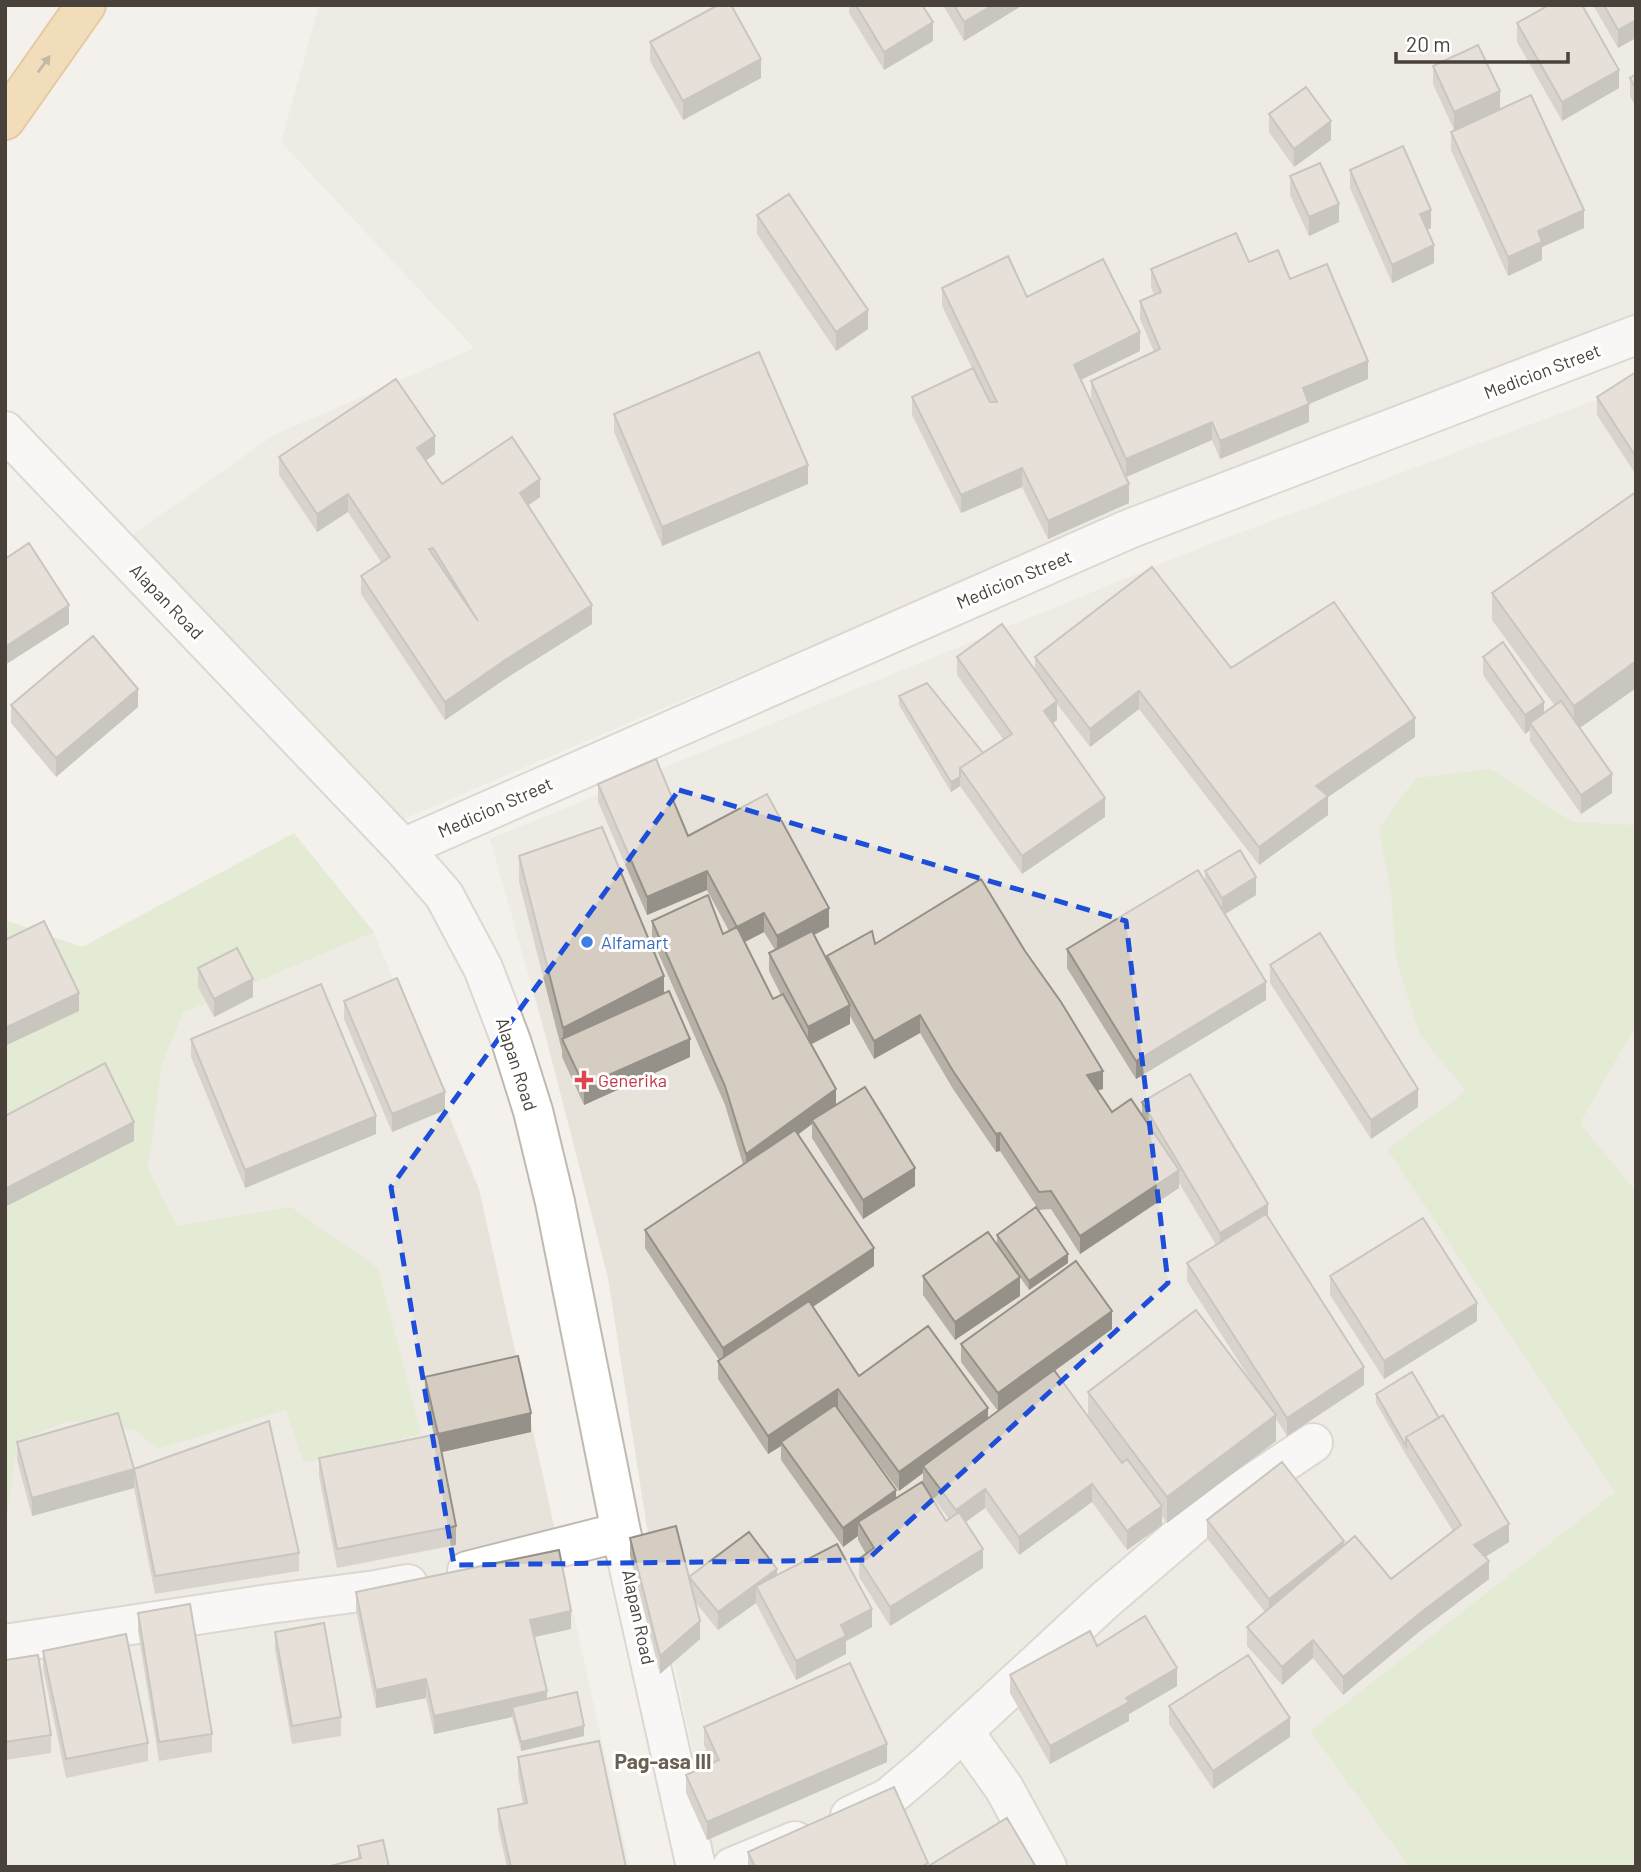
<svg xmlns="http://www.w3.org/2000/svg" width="1641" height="1872" viewBox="0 0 1641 1872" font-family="Barlow,sans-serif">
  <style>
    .residential { fill: #e7e3da }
    .green { fill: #d1e4b9 }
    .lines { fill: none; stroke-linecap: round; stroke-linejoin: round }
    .minor-casing { stroke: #bfb9af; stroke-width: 42 }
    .highway-casing { stroke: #ce9b4c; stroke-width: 42 }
    .minor { stroke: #fff; stroke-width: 38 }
    .highway { stroke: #efc67c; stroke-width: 38 }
    .wall { fill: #b7b0a7; fill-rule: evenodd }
    .shaded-wall { fill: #959088 }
    .building { fill: #d5cdc2; stroke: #959088; stroke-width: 2; fill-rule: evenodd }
    .oneway { fill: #8b7754 }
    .marked { fill: none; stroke: #1d4ed8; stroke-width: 5; stroke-dasharray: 14 9; stroke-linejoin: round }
    .shop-dot { fill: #3f7fe0; stroke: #fff; stroke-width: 2.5 }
    .health-dot { fill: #e0444e; stroke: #fff; stroke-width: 2.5 }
    .labels { text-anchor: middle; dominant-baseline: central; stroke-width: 6; stroke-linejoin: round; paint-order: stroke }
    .street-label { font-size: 18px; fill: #48423a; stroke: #fff }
    .shop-label { font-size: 18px; fill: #366cbe; stroke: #fff; text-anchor: start }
    .health-label { font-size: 18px; fill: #be3a42; stroke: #fff; text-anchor: start }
    .quarter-label { font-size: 21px; font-weight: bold; fill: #6a6052; stroke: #fff }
  </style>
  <rect width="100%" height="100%" fill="#f4f1ec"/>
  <path class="residential" d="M319 5H1636V314L1476 375 1042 551 680 701 376 831 125 540 274 435 474 348 281 142Z
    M1636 385V1191L1580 1123 1466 1091 1387 1149 1615 1492 1310 1731 1409 1867H716L646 1522 608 1278 544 1030 490 839 1202 547Z
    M374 932 479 1189 630 1867H5V1537L17 1442 69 1421 134 1430 158 1449 286 1410 291 1207 177 1226 148 1168 162 1065 183 1013Z"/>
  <path class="green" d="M1490 769 1573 822 1636 825V1025L1580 1123 1636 1191V1867H1409L1310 1731 1615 1492 1387 1149 1466 1091 1420 1035 1396 960 1391 894 1379 828 1416 778Z
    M294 833 374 932 183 1013 162 1065 148 1168 177 1226 291 1207 378 1268 421 1434 304 1463 286 1410 158 1449 134 1430 69 1421 17 1442 5 1537V920L82 947Z"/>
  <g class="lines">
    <g class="minor-casing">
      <path id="minor" d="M5 431 403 848 444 895 483 968 511 1041 533 1111 555 1202 621 1532 696 1867
        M403 848 1129 529 1636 335
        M467 1571 621 1532
        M5 1644 269 1604 376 1590 408 1584
        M964 1732 1004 1788 1047 1867
        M850 1816 888 1798 927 1765 1104 1601 1202 1517 1313 1443
        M732 1867 795 1841"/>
    </g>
    <g class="highway-casing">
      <path id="highway" d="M5 120 86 5"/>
    </g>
    <use href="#minor" class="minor"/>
    <use href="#highway" class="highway"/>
  </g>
  <path class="wall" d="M849 5H922L933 41 884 70 849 13Z
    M943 5H1023L964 41Z
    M1593 5H1636L1618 48Z
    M1517 23 1619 88 1562 121 1517 42Z
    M650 42 761 78 683 120 650 61Z
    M1433 66 1500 109 1584 228 1542 247V260L1508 276 1451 150V132L1454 130 1433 84Z
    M1636 74V108L1630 96V78Z
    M1269 114 1331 140 1294 167 1269 132Z
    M1350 170 1431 228 1427 230 1434 263 1392 283 1350 188Z
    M1290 176 1339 222 1309 236 1290 195Z
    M757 215 868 329 836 351 757 234Z
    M1249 262 1290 279 1368 379 1309 404V422L1220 459 1212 440 1126 477 1091 399V381L1154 352 1140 319V301L1154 295 1151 287V269Z
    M942 288 1027 297 1140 351 1081 380 1129 503 1048 539 1022 487 961 513 912 415V397L972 368 942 306Z
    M1636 372V475L1597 415V397Z
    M614 414 808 484 662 546 614 432Z
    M435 454 425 461 442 484 540 497 528 506 592 624 505 679 445 720 361 594V576L381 562 348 512 317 532 279 475V457Z
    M1492 593 1636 688 1580 728 1612 793 1581 814 1530 741V730L1525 734 1483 675V657L1544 713 1555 706 1492 620Z
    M957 657 1035 670V657L1231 668 1415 737 1328 797V815L1259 865 1139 709 1090 747 1057 704V720L1053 723 1105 817 1022 874 960 786 951 792 899 705V696L983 753 1003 739 957 675Z
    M11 705 138 707 56 777 11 723Z
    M598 784 688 836 829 927 814 935 827 960V956L875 944 1103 1089 1097 1091 1112 1112 1142 1115V1102L1268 1217 1364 1385 1287 1436 1276 1419V1441L1167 1523 1162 1516V1525L1127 1550 1092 1502 1019 1555 985 1508 965 1522 983 1568 890 1626 859 1577V1559L866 1554 858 1540V1536L843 1547 781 1460V1446L768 1454 718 1379V1361L719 1360 645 1248V1230L743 1164 725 1105 652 939V921L723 934 729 931 707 890 647 915 598 802ZM764 932 775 950 769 953V971L781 995 773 999 745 942ZM850 1016 874 1059 920 1033 953 1089 996 1152 1000 1151 1039 1210 1051 1209 1080 1254 1179 1188V1183L1216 1245 1187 1263V1281L1257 1390 1088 1392V1416L1054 1371 1112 1329 961 1344V1362L998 1411 988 1418 859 1376 813 1307 874 1266 798 1135 812 1124V1138L863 1219 915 1186 836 1105 811 1044 850 1024ZM837 1408 899 1491 923 1473V1483L896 1498ZM925 1487 949 1519 946 1521Z
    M519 856 664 993 690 1057 584 1105 562 1057V1051L519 882Z
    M1205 871 1256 895 1225 914 1266 1000 1136 1079 1067 968V949L1205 882Z
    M1270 965 1418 1107 1371 1139 1270 983Z
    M198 968 253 997 214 1017 198 987Z
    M344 1001 445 1110 392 1132 344 1019Z
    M191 1039 376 1134 245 1188 191 1057Z
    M997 1235 1068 1263 1029 1290 997 1244Z
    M923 1276 1020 1296 955 1340 923 1295Z
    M1330 1276 1477 1321 1384 1379 1330 1295Z
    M425 1377 531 1432 441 1452 456 1526V1545L337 1568 319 1476V1458L434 1435 425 1395Z
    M1376 1394 1509 1542 1485 1557 1489 1579 1420 1631 1343 1695 1313 1658 1282 1685 1247 1646V1627L1265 1612 1207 1538V1520L1344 1545 1391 1579 1453 1531 1406 1455 1376 1403Z
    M17 1442 134 1469 299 1553V1571L155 1594 134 1488 32 1516 17 1460Z
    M630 1538 689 1577 777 1575 872 1627 846 1641V1654L796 1680 756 1603 718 1630 696 1603 700 1639 660 1674 630 1556Z
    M356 1592 571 1629 534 1637 547 1699 584 1736 521 1751 512 1717 434 1734 426 1698 376 1708 356 1610Z
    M138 1613 212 1734V1752L159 1761 138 1631Z
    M275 1632 341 1717V1736L292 1744 275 1650Z
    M1097 1646 1177 1686 1129 1714V1721L1050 1764 1010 1693V1675Z
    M43 1651 148 1743V1761L66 1778 43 1669Z
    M5 1660 51 1735V1753L5 1760Z
    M1169 1706 1290 1737 1213 1789 1169 1724Z
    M704 1727 887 1762 707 1840 686 1793V1775L712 1763 704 1745Z
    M518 1757 626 1867H507L498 1827V1809L523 1804 518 1776Z
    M358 1846 389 1867 358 1859Z
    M748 1852 928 1866 1036 1867H748Z"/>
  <path class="shaded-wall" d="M993 5H1023L964 41V22Z
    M1636 20V38L1618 48V30Z
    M933 22V41L884 70V52Z
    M761 59V78L683 120V101Z
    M1619 70V88L1562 121V102Z
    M1500 91V109L1454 130V112Z
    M1331 121V140L1294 167V149Z
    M1339 204V222L1309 236V217Z
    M1431 210V228L1420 233V214Z
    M1584 210V228L1542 247V260L1508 276V257L1538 231Z
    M1434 245V263L1392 283V265Z
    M868 310V329L836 351V332Z
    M1140 332V351L1074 383V365Z
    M1368 361V379L1309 404V422L1220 459V441L1303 388Z
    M1212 422V440L1126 477V459Z
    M435 436V454L417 467V448Z
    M808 465V484L662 546V527Z
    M1022 468V487L961 513V495Z
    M540 479V497L520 511V493Z
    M1129 484V503L1048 539V521Z
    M348 494V512L317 532V514Z
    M69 605V624L5 665V647Z
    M592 605V624L505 679 445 720V702L505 660Z
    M1636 661V688L1574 732V706Z
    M138 689V707L56 777V758Z
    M1139 691V709L1090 747V729Z
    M1057 701V720L1044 729V711Z
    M1544 702V720L1530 723V730L1525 734V715Z
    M1415 718V737L1328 797V815L1259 865V847L1316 786Z
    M1612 774V793L1581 814V795Z
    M960 777V786L951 792V782Z
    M1105 798V817L1022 874V856Z
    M707 871V890L647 915V897Z
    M1256 877V895L1222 916V898Z
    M829 908V927L777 954V936Z
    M764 913V932L737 946V927Z
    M664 976V1002L563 1041V1028Z
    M253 979V997L214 1017V999Z
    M1266 982V1000L1136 1079V1061Z
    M79 993V1011L5 1046V1028Z
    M850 1005V1024L808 1046V1027Z
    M920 1015V1033L874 1059V1041Z
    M690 1039V1057L584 1105V1086Z
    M1103 1071V1089L1087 1093V1075Z
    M836 1089V1107L812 1120V1124L746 1172V1154Z
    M1418 1089V1107L1371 1139V1120Z
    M445 1092V1110L392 1132V1114Z
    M376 1116V1134L245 1188V1170Z
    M134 1122V1141L5 1207V1189Z
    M1000 1133V1151L996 1152V1134Z
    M915 1168V1186L863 1219V1200Z
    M1179 1170V1188L1080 1254V1236Z
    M1268 1204V1222L1220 1251V1233Z
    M874 1248V1266L723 1366V1348Z
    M1068 1254V1263L1029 1290V1281Z
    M1020 1277V1296L955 1340V1322Z
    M1477 1303V1321L1384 1379V1361Z
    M1112 1311V1329L998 1412V1393Z
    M1364 1367V1385L1287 1436V1418Z
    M838 1389V1408L783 1444 781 1442V1446L768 1454V1436Z
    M988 1408V1426L923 1466V1473L899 1491V1472Z
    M531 1413V1432L438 1453V1434Z
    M1276 1415V1441L1167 1523V1497Z
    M134 1469V1488L32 1516V1498Z
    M1092 1484V1502L1019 1555V1537Z
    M985 1489V1508L956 1529V1510Z
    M896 1490V1509L858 1522V1536L843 1547V1528Z
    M1162 1506V1525L1127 1550V1531Z
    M1509 1524V1542L1474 1564V1545Z
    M1344 1541V1559L1269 1617V1599Z
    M983 1549V1568L890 1626V1607Z
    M1489 1561V1579L1420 1631 1343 1695V1677L1420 1613Z
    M777 1569V1588L756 1586V1603L718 1630V1612Z
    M872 1609V1627L846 1641V1654L796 1680V1661L841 1625Z
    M571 1611V1629L530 1638V1620Z
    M700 1621V1639L660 1674V1656Z
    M1313 1640V1658L1282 1685V1667Z
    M1177 1668V1686L1129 1714V1721L1050 1764V1746L1126 1698Z
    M426 1679V1698L376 1708V1690Z
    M547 1691V1709L512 1707V1717L434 1734V1716Z
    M1290 1718V1737L1213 1789V1771Z
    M584 1726V1736L521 1751V1742Z
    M887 1744V1762L707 1840V1822Z"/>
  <path class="building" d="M718 5H731L761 59 683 101 650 42Z
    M856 5H922L933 22 884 52Z
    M954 5H993L964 22Z
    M1549 5H1582L1619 70 1562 102 1517 23Z
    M1604 5H1636V20L1618 30Z
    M1478 45 1500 91 1454 112 1433 66Z
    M1636 74V89L1630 78Z
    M1306 87 1331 121 1294 149 1269 114Z
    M1531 95 1584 210 1538 231 1542 242 1508 257 1451 132Z
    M1403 146 1431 210 1420 214 1434 245 1392 265 1350 170Z
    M1320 163 1339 204 1309 217 1290 176Z
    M789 194 868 310 836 332 757 215Z
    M1236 233 1249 262 1278 250 1290 279 1327 264 1368 361 1303 388 1309 404 1220 441 1212 422 1126 459 1091 381 1160 349 1140 301 1161 292 1151 269Z
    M1008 256 1027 297 1103 259 1140 332 1074 365 1129 484 1048 521 1022 468 961 495 912 397 973 368 990 402H997L942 288Z
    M759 352 808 465 662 527 614 414Z
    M1636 372V457L1597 397Z
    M396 379 435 436 417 448 442 484 512 437 540 479 520 493 592 605 505 660 445 702 361 576 390 557 348 494 317 514 279 457ZM433 548 478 621 429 549Z
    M1636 492V661L1574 706 1492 593Z
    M29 543 69 605 5 647V559Z
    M1152 567 1231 668 1334 602 1415 718 1316 786 1328 796 1259 847 1139 691 1090 729 1035 657Z
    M1002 624 1057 701 1044 711 1105 798 1022 856 960 768 1012 734 957 657Z
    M93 636 138 689 56 758 11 705Z
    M1503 642 1544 702 1525 715 1483 657Z
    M927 683 983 753 960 768V777L951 782 899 696Z
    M1561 701 1612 774 1581 795 1530 723Z
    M656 759 688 836 767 794 829 908 777 936 764 913 737 927 773 999 783 994 836 1089 746 1154 725 1086 652 921 708 895 723 934 737 927 707 871 647 897 598 784Z
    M602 827 664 976 563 1028 519 856Z
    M1240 850 1256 877 1222 898 1205 871Z
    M1198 870 1266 982 1136 1061 1067 949Z
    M981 879 1025 951 1061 1002 1103 1071 1087 1075 1112 1112 1131 1099 1179 1170 1080 1236 1051 1191 1039 1192 1000 1133 996 1134 953 1071 920 1015 874 1041 827 956 872 931 875 944Z
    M44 921 79 993 5 1028V940Z
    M812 931 850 1005 808 1027 769 953Z
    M1320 933 1418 1089 1371 1120 1270 965Z
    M237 948 253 979 214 999 198 968Z
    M397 978 445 1092 392 1114 344 1001Z
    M321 984 376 1116 245 1170 191 1039Z
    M669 991 690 1039 584 1086 562 1039Z
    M105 1063 134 1122 5 1189V1116Z
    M1190 1074 1268 1204 1220 1233 1142 1102Z
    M865 1087 915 1168 863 1200 812 1120Z
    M795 1130 874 1248 723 1348 645 1230Z
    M1036 1207 1068 1254 1029 1281 997 1235Z
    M1266 1214 1364 1367 1287 1418 1187 1263Z
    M1423 1218 1477 1303 1384 1361 1330 1276Z
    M988 1232 1020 1277 955 1322 923 1276Z
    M1076 1261 1112 1311 998 1393 961 1344Z
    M809 1301 859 1376 928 1326 988 1408 899 1472 838 1389 768 1436 718 1361Z
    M1196 1310 1276 1415 1167 1497 1088 1392Z
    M518 1356 531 1413 438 1434 425 1377Z
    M1054 1370 1122 1463 1127 1459 1162 1506 1127 1531 1092 1484 1019 1537 985 1489 956 1510 923 1466Z
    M1412 1372 1439 1418 1406 1437V1446L1376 1394Z
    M835 1405 896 1490 843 1528 781 1442Z
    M118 1413 134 1469 32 1498 17 1442Z
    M1443 1415 1509 1524 1474 1545 1489 1561 1420 1613 1343 1677 1313 1640 1282 1667 1247 1627 1355 1536 1391 1579 1461 1525 1406 1437Z
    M269 1421 299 1553 155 1576 134 1469Z
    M438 1434 456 1526 337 1549 319 1458Z
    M1282 1462 1344 1541 1269 1599 1207 1520Z
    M922 1482 946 1521 959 1512 983 1549 890 1607 859 1559 874 1548 858 1522Z
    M676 1526 700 1621 660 1656 630 1538Z
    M749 1532 777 1569 718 1612 689 1577Z
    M837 1544 872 1609 841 1625 846 1636 796 1661 756 1586Z
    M559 1550 571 1611 530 1620 547 1691 434 1716 426 1679 376 1690 356 1592Z
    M190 1604 212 1734 159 1742 138 1613Z
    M1145 1616 1177 1668 1126 1698 1129 1702 1050 1746 1010 1675 1090 1631 1097 1646Z
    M324 1623 341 1717 292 1726 275 1632Z
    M126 1634 148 1743 66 1759 43 1651Z
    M38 1655 51 1735 5 1742V1660Z
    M1248 1655 1290 1718 1213 1771 1169 1706Z
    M850 1663 887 1744 707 1822 686 1775 719 1760 704 1727Z
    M577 1692 584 1726 521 1742 512 1707Z
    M599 1741 626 1867H511L498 1809 527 1803 518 1757Z
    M894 1787 928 1863 921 1867H755L748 1852Z
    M1007 1818 1036 1867H927Z
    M383 1840 389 1867H327L361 1858 358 1846Z"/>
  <defs><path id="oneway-solid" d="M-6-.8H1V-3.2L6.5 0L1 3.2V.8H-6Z" transform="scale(1.75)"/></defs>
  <use class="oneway" href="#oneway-solid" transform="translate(44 64) rotate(-54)"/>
  <path d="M0 0H1641V1872H0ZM679 790 1126 921 1168 1283 867 1560 454 1565 391 1187Z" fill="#f4f1ec" fill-opacity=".55" fill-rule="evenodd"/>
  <path class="marked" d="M679 790 1126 921 1168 1283 867 1560 454 1565 391 1187Z"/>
  <circle class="shop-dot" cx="587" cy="942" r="7"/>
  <path class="health-dot" d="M580.5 1069.5h7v7h7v7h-7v7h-7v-7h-7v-7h7z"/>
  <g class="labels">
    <g class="street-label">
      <text transform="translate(1542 371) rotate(-21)">Medicion Street</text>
      <text transform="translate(1014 579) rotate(-23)">Medicion Street</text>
      <text transform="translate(167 601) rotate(46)">Alapan Road</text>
      <text transform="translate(495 807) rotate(-24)">Medicion Street</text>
      <text transform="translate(517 1064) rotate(72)">Alapan Road</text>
      <text transform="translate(639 1617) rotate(78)">Alapan Road</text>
    </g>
    <g class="shop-label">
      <text x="601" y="942">Alfamart</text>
    </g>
    <g class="health-label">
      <text x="598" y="1080">Generika</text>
    </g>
    <g class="quarter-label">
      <text x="663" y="1760">Pag-asa III</text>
    </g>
  </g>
  <rect width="1641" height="1872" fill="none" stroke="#48423a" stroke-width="14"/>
  <path d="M1396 52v10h172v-10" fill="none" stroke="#48423a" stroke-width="3.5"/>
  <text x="1406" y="52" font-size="21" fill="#48423a" stroke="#ffffff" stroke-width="5" paint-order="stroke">20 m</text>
</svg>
